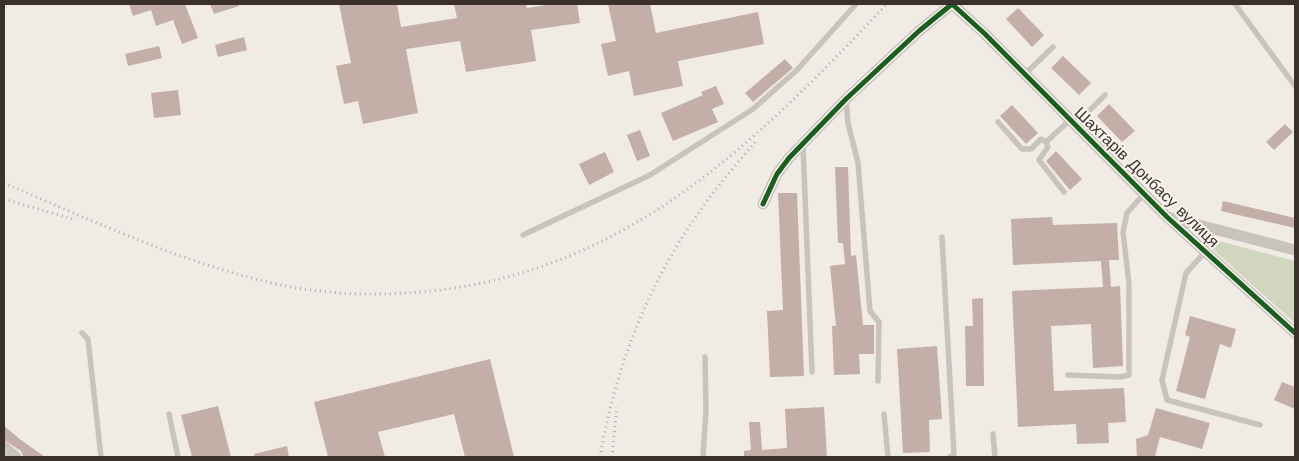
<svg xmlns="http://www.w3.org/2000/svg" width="1299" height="461" viewBox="0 0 1299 461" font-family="'Work Sans',sans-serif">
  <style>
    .green { fill: #d1d6bf }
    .building { fill: #c3afa7 }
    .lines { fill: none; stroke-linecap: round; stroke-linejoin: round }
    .service { stroke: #c9c3be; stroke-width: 5.5 }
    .minor { stroke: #c9c3be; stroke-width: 11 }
    .rail { stroke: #b1aca8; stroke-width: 3; stroke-dasharray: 1 4; stroke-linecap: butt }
    .cycleway-casing { stroke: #fbf5ee; stroke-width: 8 }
    .cycleway { stroke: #1b5e20; stroke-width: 5 }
    .labels { text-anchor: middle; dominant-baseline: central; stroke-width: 4; stroke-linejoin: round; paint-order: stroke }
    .street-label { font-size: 16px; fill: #3b302b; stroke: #fbf5ee }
  </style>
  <rect width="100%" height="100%" fill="#f0ebe5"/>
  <path class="green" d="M1208 238 1295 261V323L1209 246Z"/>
  <path class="building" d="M129 4H185L198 38 182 44 173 20 156 26 151 10 133 16Z
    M210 4H239V6L214 14Z
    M339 4H397L401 27 457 18 454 4H526L527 8 553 4H577L580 23 531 30 536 61 466 72 460 41 406 49 418 113 363 124 358 101 344 104 336 66 351 63Z
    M608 4H650L656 33 758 12 764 44 678 61 683 86 634 96 629 71 608 76 601 44 616 41Z
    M1018 8 1044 35 1032 47 1006 19Z
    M244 37 247 50 218 57 215 45Z
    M159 46 162 58 128 66 125 54Z
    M1063 56 1091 83 1079 95 1051 68Z
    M785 59 793 68 753 102 745 93Z
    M716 86 724 104 712 109 718 122 673 141 661 113 703 95 701 92Z
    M178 90 181 115 154 118 151 93Z
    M1109 104 1135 131 1122 142 1097 116Z
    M1012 105 1038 133 1026 144 1000 116Z
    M1285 124 1293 132 1274 150 1266 142Z
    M640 130 650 156 637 161 627 135Z
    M1056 151 1082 179 1070 190 1046 161Z
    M605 152 614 172 589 185 579 164Z
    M835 167H848L851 256 856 255 863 325H874V354H859L860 374 834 375 832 326H836L830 266 845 264 843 243H838Z
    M778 193H797L804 376 770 377 767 311 783 310Z
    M1223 201 1295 218V228L1221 211Z
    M1052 217 1053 225 1117 223 1119 260H1109L1111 287 1120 286 1123 366 1093 368 1091 324 1051 326 1054 391 1124 388 1126 422 1108 423 1109 443 1077 444 1076 424 1018 427 1012 291 1103 287 1101 261 1013 265 1011 219Z
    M983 298 984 386H966L965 326H973L972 299Z
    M1190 316 1236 329 1231 348 1220 344 1205 399 1176 391 1190 337 1185 335Z
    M937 346 942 419 929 420 930 452 903 453 897 349Z
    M490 359 514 457H465L454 414 378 432 385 457H328L314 402Z
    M1282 382 1295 387V409L1274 400Z
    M218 406 231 457H192L181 415Z
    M824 407 827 457H744V451L751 450 749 422H760L762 450 787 448 785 409Z
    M1156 408 1210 423 1202 449 1160 437 1155 457H1137L1136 439 1148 435Z
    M4 426 21 440 45 457 23 456 21 451 4 440Z
    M287 446 289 457H255L254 454Z"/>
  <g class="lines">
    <path class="service" d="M1235 4 1295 86
      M1025 74 1053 47
      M846 99 848 123 858 163 870 311 879 322 878 381
      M998 122 1022 149H1031L1041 139 1046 142
      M1075 125 1105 95
      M803 145 812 372
      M1064 192 1039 160 1048 147 1046 142 1070 120
      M523 235 650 175 753 109 797 70 856 4
      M942 237 954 454 950 457
      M1205 252 1186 273 1162 380 1167 400 1260 425
      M82 333 88 339 101 457
      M1068 375 1120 377 1129 375V284L1123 232 1127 213 1144 194
      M169 414 178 457
      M884 414 888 457
      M993 434 995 457
      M703 457 706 410 705 357"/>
    <path class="minor" d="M952 4 985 34 1167 217 1295 333
      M763 204 777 174 789 158 846 99 919 31 952 4
      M1168 217 1295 250
      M4 447 16 457"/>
    <path class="rail" d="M4 183C93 221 191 267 286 286 334 295 383 296 431 291 630 270 757 141 887 4
      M4 199 73 219
      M600 457C615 370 646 288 697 215 715 189 736 165 756 141
      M612 457 617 407"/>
    <g class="cycleway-casing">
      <path id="cycleway" d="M952 4 985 34 1167 217 1295 333
        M763 204 777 174 789 158 846 99 919 31 952 4"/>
    </g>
    <use href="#cycleway" class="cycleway"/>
  </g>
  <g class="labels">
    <g class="street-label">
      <text transform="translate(1147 177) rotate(44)">Шахтарів Донбасу вулиця</text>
    </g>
  </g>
  <rect width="1299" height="461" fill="none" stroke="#3b302b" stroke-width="10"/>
</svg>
